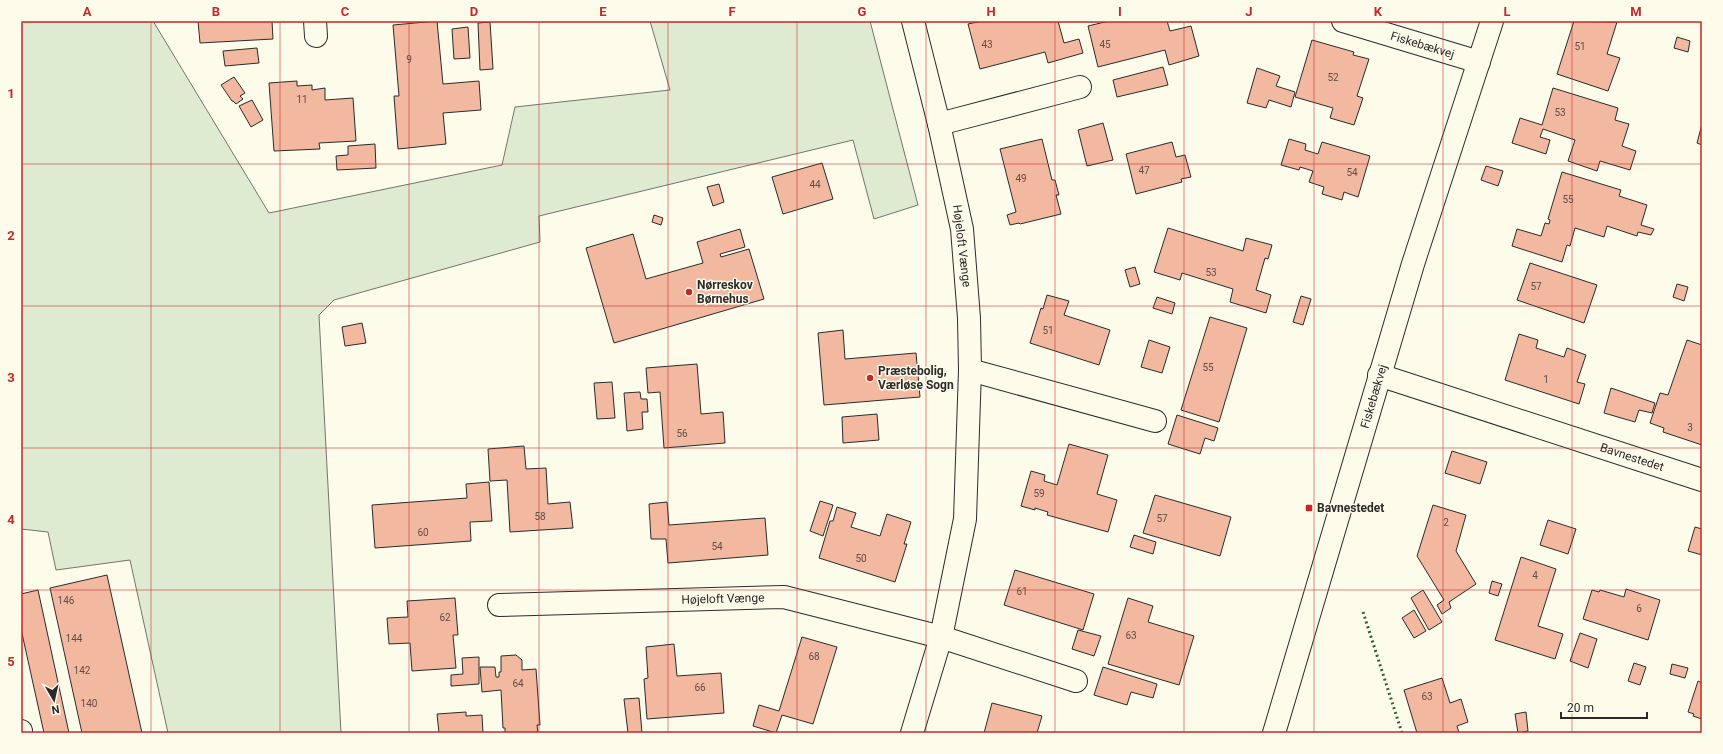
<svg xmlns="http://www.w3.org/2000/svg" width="1723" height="754" viewBox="0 0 1723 754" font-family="Roboto,sans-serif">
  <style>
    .green { fill: #deebd1; stroke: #74746e }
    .building { fill: #f2b8a0; stroke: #2b2b2b }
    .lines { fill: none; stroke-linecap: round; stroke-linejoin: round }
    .minor-casing { stroke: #2b2b2b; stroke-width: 24 }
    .tertiary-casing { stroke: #2b2b2b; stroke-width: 24 }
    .minor { stroke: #fdfbea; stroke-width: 22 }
    .tertiary { stroke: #fdfbea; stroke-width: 22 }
    .hedge { stroke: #34623c; stroke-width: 3; stroke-dasharray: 2 3; stroke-linecap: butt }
    .grid { fill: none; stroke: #c62828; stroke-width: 1; stroke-opacity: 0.55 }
    .poi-dot { fill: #c62828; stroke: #fdfbea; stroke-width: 1.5 }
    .labels { text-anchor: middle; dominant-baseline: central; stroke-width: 3; stroke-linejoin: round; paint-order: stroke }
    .number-label { font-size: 10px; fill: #5d4e48 }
    .street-label { font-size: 12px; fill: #2b2b2b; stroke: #fdfbea }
    .poi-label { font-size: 12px; font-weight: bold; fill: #2b2b2b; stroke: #fdfbea; text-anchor: start }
    .neatline { fill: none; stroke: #c62828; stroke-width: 1.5 }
    .grid-label { font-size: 13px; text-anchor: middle; font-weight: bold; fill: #c62828 }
  </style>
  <rect width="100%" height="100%" fill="#fdfbea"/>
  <path class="green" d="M21 21H153L269 213 502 165 515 107 670 90 650 21H870L918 205 874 219 853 140 539 216 540 242 334 300 319 315 341 733H168L130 560 56 570 48 532 21 529Z"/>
  <path class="building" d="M198 21H272L273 39 200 43Z
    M437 21 443 84 479 81 481 110 443 113 446 144 398 149 394 96H399L393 25Z
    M982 21H1058L1064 43 1079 39 1083 53 1048 63 1045 52 980 69 968 24Z
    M1109 21H1167L1170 31 1191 26 1199 56 1169 65 1165 50 1098 67 1088 26Z
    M1574 21 1617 22 1607 54 1620 58 1608 91 1557 74Z
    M490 22 493 69 480 70 478 23Z
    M468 27 470 58 454 59 452 29Z
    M1677 37 1690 41 1688 52 1674 48Z
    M1312 40 1354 52 1353 55 1369 59 1357 96 1363 98 1354 125 1330 118 1333 108 1295 97Z
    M257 48 259 63 225 66 223 51Z
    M1163 67 1168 85 1117 97 1113 80Z
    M1257 68 1280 76 1276 86 1295 92 1291 107 1269 100 1266 108 1247 103Z
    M234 77 245 93 240 96 243 99 236 104 233 101H232L221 85Z
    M297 81V86L312 85V90L325 88V100L353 98 356 141 319 143 320 149 274 151 269 83Z
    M1553 88 1618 108 1615 120 1629 124 1622 146 1636 151 1630 170 1600 161 1597 171 1568 161 1575 140 1543 129 1540 137 1550 140 1546 154 1512 143 1520 118 1542 125Z
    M252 100 263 120 251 127 239 106Z
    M1103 123 1113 160 1087 166 1078 130Z
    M1702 124V145L1697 143Z
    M1042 139 1052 180H1055L1059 195H1056L1061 214 1020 224 1019 223 1010 225 1007 215 1016 212 1000 149Z
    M1289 139 1306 144 1305 150 1318 154 1322 142 1370 156 1358 197 1344 192 1342 200 1322 194 1324 187 1309 182 1313 171 1300 167 1299 170 1281 165Z
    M1172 142 1176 157 1185 155 1191 177 1181 179 1182 182 1136 194 1126 154Z
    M375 144 376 168 337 170 336 156 348 155V146Z
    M822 163 833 199 783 214 772 177Z
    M1486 166 1503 171 1498 186 1481 180Z
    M1562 172 1621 190 1619 196 1647 205 1641 225 1654 229 1651 235 1638 232 1637 236 1607 226 1604 237 1575 228 1570 246 1567 245 1562 262 1512 246 1517 229 1541 236 1545 223 1549 224 1550 220 1548 219Z
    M719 184 724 202 713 206 707 187Z
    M654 215 663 218 661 225 652 222Z
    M1168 228 1243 251 1246 238 1272 245 1268 259 1265 258 1256 290 1271 295 1266 313 1230 302 1233 289 1182 273 1180 280 1154 272Z
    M740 229 745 247 720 254 721 257 749 249 764 299 614 343 586 248 633 234 646 279 703 263 697 242Z
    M1530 263 1597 285 1584 323 1517 300Z
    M1135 267 1140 284 1130 287 1125 270Z
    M1677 284 1688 287 1684 301 1673 297Z
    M1047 295 1069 301 1064 315 1110 330 1099 365 1030 343 1041 308 1043 309Z
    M1301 296 1311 299 1303 325 1293 322Z
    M1157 297 1175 303 1172 314 1153 308Z
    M1210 317 1247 328 1219 422 1181 410Z
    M362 323 366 343 345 346 342 327Z
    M843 330 845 359 916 353 920 397 824 405 818 333Z
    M1519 334 1538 340 1536 348 1564 357 1567 348 1586 355 1577 382 1585 384 1579 404 1505 380Z
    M1149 340 1170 347 1162 373 1141 367Z
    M1687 340 1702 345V445L1663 432 1664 428 1650 423 1660 393 1668 395Z
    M697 364 701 414 723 412 725 443 664 448 660 392 648 393 646 368Z
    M612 382 615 418 597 419 594 383Z
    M1611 388 1655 403 1652 413 1639 410 1635 422 1604 413Z
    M640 392 641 399H647L648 412H642L643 429 627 431 624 393Z
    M877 414 879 440 843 443 842 417Z
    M1177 415 1218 428 1214 441 1205 438 1200 454 1168 444Z
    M1069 444 1108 455 1097 494 1117 500 1108 532 1047 515 1048 512 1035 508V510L1021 506 1031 471 1045 475 1044 481 1057 485Z
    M524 446 526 469 546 468 548 504 570 502 573 528 510 532 507 480 490 481 488 449Z
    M1452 451 1487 462 1480 484 1445 473Z
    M489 482 492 521 470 522 471 541 375 548 372 505 467 498 466 484Z
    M1155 495 1231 517 1220 556 1143 533Z
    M820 501 833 505 823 536 810 531Z
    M667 502 669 525 765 518 768 555 668 563 666 539H651L649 504Z
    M1433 505 1466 515 1456 551 1476 584 1449 602 1451 608 1442 614 1437 605 1444 600 1417 556Z
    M837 507 856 513 851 527 880 536 887 514 911 522 904 544H907L895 582 819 558 830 521H833Z
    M1548 520 1576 529 1568 554 1540 545Z
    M1695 527 1702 529V555L1688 551Z
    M1134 535 1156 542 1153 554 1130 547Z
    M1521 557 1556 569 1538 626 1563 634 1555 659 1495 640Z
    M1015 570 1094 594 1083 630 1004 605Z
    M107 575 142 733H82L50 588Z
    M1492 581 1502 584 1498 596 1489 593Z
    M1626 589 1660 600 1648 640 1583 619 1592 590 1599 592 1600 590 1624 597Z
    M38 590 69 733H44L21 629V594Z
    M1423 590 1442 622 1429 630 1411 598Z
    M455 598 458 635H453L456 668 412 671 410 643 389 644 387 618 408 617 407 601Z
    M1128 598 1153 606 1148 622 1194 636 1179 685 1108 664Z
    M1414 610 1426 631 1414 638 1402 618Z
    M1078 630 1101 636 1094 656 1072 649Z
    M1580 633 1597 639 1588 668 1570 661Z
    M802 637 837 647 813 724 782 715 776 733 753 726 759 705 779 711Z
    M674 644 677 676 721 673 724 713 647 719 644 679 648 678 646 647Z
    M516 655 522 660V670L536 669 540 725H537L538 733H505V728H503L501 690 482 692 480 667H495L496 677H499V672H501V656Z
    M479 657V684L451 686V675L463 674 462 658Z
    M1634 663 1646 667 1640 685 1628 681Z
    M1672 664 1688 668 1685 678 1670 674Z
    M1103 667 1157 684 1153 698 1131 692 1127 705 1094 695Z
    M1442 678 1450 703 1461 699 1468 722 1457 726 1459 733H1417L1404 690Z
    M1698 681 1702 683V719L1693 716 1694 714 1688 712Z
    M639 698 642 733H628L624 699Z
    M992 703 1042 716 1037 733H984Z
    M466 712V716L482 715 483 733H439L437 714Z
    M1526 712 1528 731 1518 733 1515 714Z"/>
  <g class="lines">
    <g class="minor-casing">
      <g id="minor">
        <path d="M315 21 316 36"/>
        <path id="s1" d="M1343 21 1479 62"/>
        <path d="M939 124 1080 87"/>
        <path d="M970 370 1155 421"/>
        <path id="s2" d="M1379 375 1702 480"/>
        <path id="s3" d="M499 605 784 597 941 637 1076 681"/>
        <path d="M21 731V733"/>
      </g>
    </g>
    <g class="tertiary-casing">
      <g id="tertiary">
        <path d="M912 733 941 637 965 519 970 370 969 318 962 229 939 124 913 21"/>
        <path id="s4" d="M1274 733 1413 264 1492 21"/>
      </g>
    </g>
    <use href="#minor" class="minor"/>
    <use href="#tertiary" class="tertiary"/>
    <path class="hedge" d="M1363 612 1402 733"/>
  </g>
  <path class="grid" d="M151 21V733M280 21V733M409 21V733M539 21V733M668 21V733M797 21V733M926 21V733M1055 21V733M1184 21V733M1314 21V733M1443 21V733M1572 21V733M21 164H1702M21 306H1702M21 448H1702M21 590H1702"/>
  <g class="poi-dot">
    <circle cx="689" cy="292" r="4"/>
    <circle cx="870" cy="378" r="4"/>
    <rect x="1305" y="504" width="8" height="8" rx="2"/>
  </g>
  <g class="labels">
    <g class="number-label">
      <text x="987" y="44">43</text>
      <text x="1105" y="44">45</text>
      <text x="1580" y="46">51</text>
      <text x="409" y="59">9</text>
      <text x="1333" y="77">52</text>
      <text x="302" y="99">11</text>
      <text x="1560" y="112">53</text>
      <text x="1144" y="170">47</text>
      <text x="1352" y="172">54</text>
      <text x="1021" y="178">49</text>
      <text x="815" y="184">44</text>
      <text x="1568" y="199">55</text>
      <text x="1211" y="272">53</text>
      <text x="1536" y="286">57</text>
      <text x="1048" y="330">51</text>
      <text x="1208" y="367">55</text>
      <text x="1546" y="379">1</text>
      <text x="1690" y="427">3</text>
      <text x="682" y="433">56</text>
      <text x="1039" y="493">59</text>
      <text x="540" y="516">58</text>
      <text x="1162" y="518">57</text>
      <text x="1446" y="522">2</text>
      <text x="423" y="532">60</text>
      <text x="717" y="546">54</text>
      <text x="861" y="558">50</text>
      <text x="1535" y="575">4</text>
      <text x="1022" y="591">61</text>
      <text x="66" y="600">146</text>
      <text x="1639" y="608">6</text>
      <text x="445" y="617">62</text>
      <text x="1131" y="635">63</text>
      <text x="74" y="638">144</text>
      <text x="814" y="656">68</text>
      <text x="82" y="670">142</text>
      <text x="518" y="683">64</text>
      <text x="700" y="687">66</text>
      <text x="1427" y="696">63</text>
      <text x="89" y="703">140</text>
    </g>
    <g class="street-label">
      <text stroke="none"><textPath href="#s1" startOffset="83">Fiskebækvej</textPath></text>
      <text transform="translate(962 246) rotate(83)">Højeloft Vænge</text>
      <text stroke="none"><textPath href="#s4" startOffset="351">Fiskebækvej</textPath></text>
      <text stroke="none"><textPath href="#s2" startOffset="266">Bavnestedet</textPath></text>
      <text stroke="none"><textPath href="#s3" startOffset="224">Højeloft Vænge</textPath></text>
    </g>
    <g class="poi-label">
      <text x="697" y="285">Nørreskov<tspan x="697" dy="14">Børnehus</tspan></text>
      <text x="878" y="371">Præstebolig,<tspan x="878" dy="14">Værløse Sogn</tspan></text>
      <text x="1317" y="508">Bavnestedet</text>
    </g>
  </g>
  <rect width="1723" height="754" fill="none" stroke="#fdfbea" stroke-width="44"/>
  <g transform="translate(54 700) rotate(171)" stroke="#fdfbea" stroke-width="3" paint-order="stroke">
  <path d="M0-3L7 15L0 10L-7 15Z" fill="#2b2b2b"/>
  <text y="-6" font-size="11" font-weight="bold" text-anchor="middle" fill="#2b2b2b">N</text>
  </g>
  <path d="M1561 712v6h86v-6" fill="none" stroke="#2b2b2b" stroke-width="2"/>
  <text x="1567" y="712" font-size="12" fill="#2b2b2b" stroke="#fdfbea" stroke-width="3" paint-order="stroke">20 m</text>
  <rect x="22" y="22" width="1679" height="710" class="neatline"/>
  <g class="grid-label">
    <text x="87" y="16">A</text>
    <text x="216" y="16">B</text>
    <text x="345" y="16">C</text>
    <text x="474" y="16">D</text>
    <text x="603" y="16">E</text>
    <text x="732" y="16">F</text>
    <text x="862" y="16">G</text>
    <text x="991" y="16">H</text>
    <text x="1120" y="16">I</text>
    <text x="1249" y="16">J</text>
    <text x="1378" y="16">K</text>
    <text x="1507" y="16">L</text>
    <text x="1636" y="16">M</text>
    <text x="11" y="98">1</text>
    <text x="11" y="240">2</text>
    <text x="11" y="382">3</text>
    <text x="11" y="524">4</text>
    <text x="11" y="666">5</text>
  </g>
</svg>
